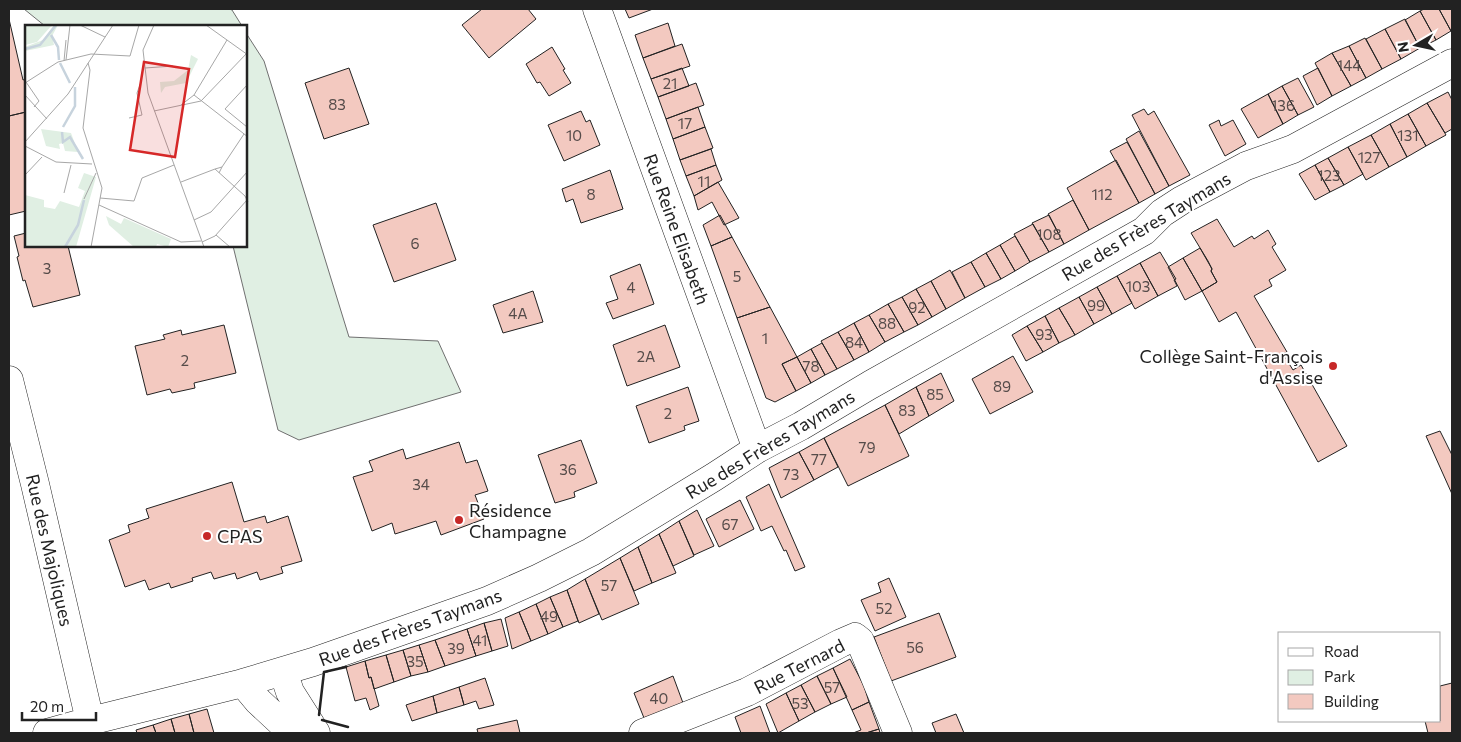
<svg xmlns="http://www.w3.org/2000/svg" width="1461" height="742" viewBox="0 0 1461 742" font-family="Commissioner,sans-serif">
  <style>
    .green { fill: #e0efe3; stroke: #6f6f6f }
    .building { fill: #f3c9c0; stroke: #222 }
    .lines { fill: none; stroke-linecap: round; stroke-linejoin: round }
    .minor-casing { stroke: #222; stroke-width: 29 }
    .minor { stroke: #fff; stroke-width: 28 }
    .wall { stroke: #222; stroke-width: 2.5 }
    .poi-dot { fill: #c62828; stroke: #fff; stroke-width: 2 }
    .labels { text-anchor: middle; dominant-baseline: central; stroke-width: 4; stroke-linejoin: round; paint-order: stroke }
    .number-label { font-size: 15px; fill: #564c4a }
    .street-label { font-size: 18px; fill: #222; stroke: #fff }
    .poi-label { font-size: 18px; fill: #222; stroke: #fff; text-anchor: start }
    .inset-river { fill: none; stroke: #c7d3dd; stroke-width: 2.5 }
    .inset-road { fill: none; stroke: #a7a7a7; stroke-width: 1 }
    .view { fill: #d62828; fill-opacity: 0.15; stroke: #d62828; stroke-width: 2.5 }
    .inset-edge { fill: none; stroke: #222; stroke-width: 2.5 }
  </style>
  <rect width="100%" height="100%" fill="#fff"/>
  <path class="green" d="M24 9H230L232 10 242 26H45Z
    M246 33 264 61 349 337 438 341 461 392 299 440 278 430 233 246H246Z"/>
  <path class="building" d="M482 9H528L536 19 489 58 462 25Z
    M625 9H653L629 18Z
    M1424 9H1439L1451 31 1436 40 1420 11Z
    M1439 9H1452V31H1451Z
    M1420 11 1436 40 1420 48 1405 20Z
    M9 19 23 80 26 79V112L9 116Z
    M1405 19 1420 48 1401 59 1385 29Z
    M668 23 675 46 643 58 635 35Z
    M1385 29 1401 59 1382 69 1366 39Z
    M1365 38 1382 69 1366 78 1349 46Z
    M682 44 690 66 651 79 643 58Z
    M1349 46 1366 78 1351 86 1332 53Z
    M552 47 565 69 563 70 571 83 549 96 540 82 537 83 526 64Z
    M1332 53 1351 86 1332 96 1315 63Z
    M349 68 369 124 324 139 305 83Z
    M682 68 689 86 658 97 651 79Z
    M1318 68 1332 96 1317 105 1303 76Z
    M1298 78 1314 107 1298 115 1282 86Z
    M696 83 704 105 666 119 658 97Z
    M1282 86 1298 115 1283 124 1268 94Z
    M1448 92 1452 100V129L1445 133 1427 103Z
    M1268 94 1283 124 1258 138 1241 109Z
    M1427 103 1446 135 1426 146 1408 114Z
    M698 107 705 127 673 139 666 119Z
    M1144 109 1148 115 1154 111 1190 175 1169 186 1132 115Z
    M581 111 586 122 590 120 600 145 564 161 548 125Z
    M26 112V211L9 215V116Z
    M1408 114 1426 146 1407 157 1390 124Z
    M1219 120 1221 126 1233 120 1246 144 1225 156 1209 125Z
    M1390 124 1407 157 1389 167 1371 135Z
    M705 127 713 148 680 160 673 139Z
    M1139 131 1169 186 1155 194 1126 139Z
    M1371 135 1389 167 1366 180 1348 147Z
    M1127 142 1155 194 1139 203 1110 151Z
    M1348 147 1363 174 1344 185 1328 158Z
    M711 149 716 165 686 176 680 160Z
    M1328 158 1344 185 1330 192 1315 165Z
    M1116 160 1139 203 1089 230 1067 188Z
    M716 165 722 180 694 196 686 176Z
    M1315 165 1330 192 1315 200 1299 174Z
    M610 170 623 209 581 223 573 199 566 202 562 189Z
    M718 182 739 218 724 225 712 202 698 210 694 196Z
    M1073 200 1089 230 1064 244 1048 214Z
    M436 203 456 260 394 282 373 225Z
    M720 215 732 237 711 246 703 225Z
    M1049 215 1064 244 1049 252 1032 223Z
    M1217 219 1234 247 1252 236 1254 239 1268 230 1276 244 1272 247 1286 270 1269 280 1272 286 1254 296 1287 352 1283 354 1293 370 1301 365 1347 446 1318 462 1236 312 1219 322 1202 291 1217 282 1211 271 1212 269 1208 261 1191 233Z
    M1033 224 1049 252 1030 262 1014 234Z
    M26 233V246H68L80 295 33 307 25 280 23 281 17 257 19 256 14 236Z
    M1015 236 1030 262 1015 271 1000 245Z
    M732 237 770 307 737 318 711 246Z
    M1000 245 1015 271 1001 279 986 253Z
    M1200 248 1212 269 1211 271 1217 282 1202 291 1183 258Z
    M1160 252 1176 279 1174 280 1177 286 1158 296 1140 263Z
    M986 253 1001 279 985 287 971 262Z
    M1183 258 1202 291 1185 300 1168 267Z
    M971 262 985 287 965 298 952 272Z
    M1140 263 1158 296 1135 309 1117 276Z
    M640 264 654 304 613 319 606 303 618 299 610 276Z
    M950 270 965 298 946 309 931 281Z
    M1117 276 1132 303 1112 314 1097 287Z
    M931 281 946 309 932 317 916 289Z
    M1097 287 1112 314 1094 324 1079 297Z
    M916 289 932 317 918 325 902 297Z
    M533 291 543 322 503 333 493 305Z
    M902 297 918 325 904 332 888 304Z
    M1079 297 1094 324 1075 335 1059 308Z
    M888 304 904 332 885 342 869 315Z
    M770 307 797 357 782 364 796 391 775 402 766 398 737 318Z
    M1059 308 1075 335 1059 343 1045 316Z
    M869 315 885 342 869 352 854 323Z
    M1045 316 1059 343 1043 352 1027 326Z
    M854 323 869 352 854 360 838 332Z
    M224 325 236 373 194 383 195 388 172 393 170 389 147 395 135 346 165 339 163 335 181 330 182 335Z
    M665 325 680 367 627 386 613 345Z
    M1027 326 1043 352 1026 361 1012 335Z
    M838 332 854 360 837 369 821 341Z
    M822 343 837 369 825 375 811 349Z
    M811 349 825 375 811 383 797 357Z
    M1013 356 1033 392 990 414 972 379Z
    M797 357 811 383 796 391 782 364Z
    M941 373 954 401 929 416 916 387Z
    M688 387 699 421 684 426 685 430 649 443 636 406Z
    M916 387 929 416 899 434 885 405Z
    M885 405 909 456 848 486 824 438Z
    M1440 431 1452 455V494L1426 436Z
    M824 438 838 467 814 480 799 452Z
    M581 440 597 483 574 492 575 497 555 503 538 455Z
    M459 442 466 463 477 460 488 491 475 495 484 519 441 535 436 521 395 534 392 523 372 531 353 477 373 471 369 461 403 449 406 459Z
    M799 452 814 480 781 498 769 468Z
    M232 482 244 522 265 516 267 523 288 516 302 561 281 567 283 573 260 580 257 572 237 579 235 573 214 579 211 572 192 578 193 581 171 588 169 583 149 590 145 580 125 587 109 540 130 532 128 525 149 518 146 509Z
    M769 484 805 567 795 571 786 550 784 551 772 526 761 531 746 497Z
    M740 500 754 529 719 547 706 519Z
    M697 510 714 546 694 555 679 521Z
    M679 521 694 556 673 566 659 534Z
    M659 534 676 573 652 583 638 547Z
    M638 547 652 583 634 591 620 558Z
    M620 558 639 604 602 620 585 579Z
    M889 578 906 617 875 631 861 600 881 592 878 583Z
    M585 579 599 614 579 623 567 590Z
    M567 590 578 621 563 627 550 597Z
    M550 597 563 627 548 634 536 604Z
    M536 604 548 634 531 641 519 612Z
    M519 612 531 641 512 649 505 618Z
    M939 613 956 657 891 681 874 637Z
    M501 619 508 646 492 651 484 623Z
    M484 623 492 651 476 656 467 629Z
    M467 629 476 656 445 666 435 640Z
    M435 640 445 666 428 672 419 645Z
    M419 645 428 672 411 676 403 650Z
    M403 650 411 676 394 682 386 655Z
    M386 655 394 682 374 689 371 677 369 678 365 661Z
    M850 659 864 686 869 702 852 710 833 668Z
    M365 661 369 678 371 677 379 706 370 710 366 698 355 701 346 667Z
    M833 668 847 697 831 704 817 676Z
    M673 676 683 703 644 718 634 693Z
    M817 676 831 704 815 712 801 685Z
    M485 678 494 705 479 709 476 701 464 705 459 687Z
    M1452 683V733H1428L1425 721H1440V686Z
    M801 685 815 712 799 721 786 693Z
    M459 687 464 705 437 713 433 696Z
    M786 693 799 721 778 733 766 704Z
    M433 696 437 713 412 721 406 705Z
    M869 702 879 729 866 733H853L861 730 852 710Z
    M760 706 770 733H741L735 717Z
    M207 709 214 733H194L189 714Z
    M189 714 194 733H175L171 719Z
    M956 714 964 733H936L932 723Z
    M171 719 175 733H156L153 725Z
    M517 720 520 733H478L477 729Z
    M153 725 156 733H137L136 730Z
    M879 729 880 733H866Z"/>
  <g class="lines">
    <g class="minor-casing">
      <path id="minor" d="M597 9 757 449
        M9 380 35 484 90 721
        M283 671 290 692 316 733
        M243 683 258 701 287 728 310 733
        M47 733 90 721 243 683 313 662 487 601 539 578 591 552 714 477 757 449 801 426 870 385 1144 231 1162 213 1182 200 1246 166 1293 149 1452 63
        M643 733 747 692 841 643 855 637 860 641 898 733"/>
    </g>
    <use href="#minor" class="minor"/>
    <path class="wall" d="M319 715 324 672 346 667
      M322 720 348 727"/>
  </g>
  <g class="poi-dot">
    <circle cx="1333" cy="366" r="5"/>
    <circle cx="459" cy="520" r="5"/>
    <circle cx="207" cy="536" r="5"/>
  </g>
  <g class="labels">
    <g class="number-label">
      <text x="1349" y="65">144</text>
      <text x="670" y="83">21</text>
      <text x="337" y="104">83</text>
      <text x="1283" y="105">136</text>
      <text x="685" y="123">17</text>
      <text x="574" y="135">10</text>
      <text x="1408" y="135">131</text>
      <text x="1369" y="157">127</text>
      <text x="1329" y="175">123</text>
      <text x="704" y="181">11</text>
      <text x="591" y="194">8</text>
      <text x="1102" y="194">112</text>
      <text x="1049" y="234">108</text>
      <text x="415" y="243">6</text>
      <text x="47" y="268">3</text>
      <text x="737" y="276">5</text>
      <text x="1138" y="286">103</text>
      <text x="631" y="287">4</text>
      <text x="1096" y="305">99</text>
      <text x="917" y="307">92</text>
      <text x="518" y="313">4A</text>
      <text x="887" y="323">88</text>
      <text x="1044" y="334">93</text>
      <text x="765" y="338">1</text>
      <text x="854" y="342">84</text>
      <text x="646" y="356">2A</text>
      <text x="185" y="360">2</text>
      <text x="811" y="366">78</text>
      <text x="1002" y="386">89</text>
      <text x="935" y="394">85</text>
      <text x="907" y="410">83</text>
      <text x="668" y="413">2</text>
      <text x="867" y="447">79</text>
      <text x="819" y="459">77</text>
      <text x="568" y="469">36</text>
      <text x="791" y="474">73</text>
      <text x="421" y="484">34</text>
      <text x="730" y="524">67</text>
      <text x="609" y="585">57</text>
      <text x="884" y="608">52</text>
      <text x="549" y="616">49</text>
      <text x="480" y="640">41</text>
      <text x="915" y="647">56</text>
      <text x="456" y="648">39</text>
      <text x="415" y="661">35</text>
      <text x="832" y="687">57</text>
      <text x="659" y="698">40</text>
      <text x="800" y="703">53</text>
    </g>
    <g class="street-label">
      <text transform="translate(1146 226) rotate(-31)">Rue des Frères Taymans</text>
      <text transform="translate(677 229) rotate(70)">Rue Reine Elisabeth</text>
      <text transform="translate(770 444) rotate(-31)">Rue des Frères Taymans</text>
      <text transform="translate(50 550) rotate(77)">Rue des Majoliques</text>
      <text transform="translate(410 627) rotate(-20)">Rue des Frères Taymans</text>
      <text transform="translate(799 666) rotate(-27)">Rue Ternard</text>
    </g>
    <g class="poi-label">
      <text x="1323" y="356" text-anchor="end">Collège Saint-François<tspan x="1323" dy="21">d'Assise</tspan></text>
      <text x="469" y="510">Résidence<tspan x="469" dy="21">Champagne</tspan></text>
      <text x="217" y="536">CPAS</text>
    </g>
  </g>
  <g transform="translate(25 25)">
    <rect width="222" height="222" fill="#fff"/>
    <path d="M0 0H27L12 17 0 20ZM29 0H33L27 11 29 20 0 26V22L18 15ZM166 30 173 34 161 58 140 62 136 68 135 57 149 56 163 45ZM16 104 46 108 53 127 40 126 38 118 34 119 35 124 21 121ZM59 148 71 152 51 222H0V170L19 175V182L30 184 35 176 54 182 60 166 53 163ZM81 191 96 199 99 193 146 214 143 222 132 219 131 222H109L84 200Z" fill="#e0efe3"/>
    <path class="inset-river" d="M26 10 33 22 34 35M0 24 15 20 31 0M35 38 45 58M38 102 50 81V62M37 107 38 117 45 112 58 134M40 222 53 200 59 175"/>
    <path class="inset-road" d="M55 0 80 12M129 0 118 25 123 68 179 222M181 0 223 30M41 35 45 0M39 36 41 15M63 38 65 45 58 103 77 163 66 222M120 43 148 41M1 57 14 76 9 82M0 58 33 37 66 29 105 31 114 0M0 70 22 94M169 70 223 112M176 76 223 27M156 80 169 70 202 15M129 86 176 76M104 93 117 90 112 68 116 57M222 102 200 84 223 59M0 117 43 69 88 0M0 121 31 137 67 139M197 142 219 109M194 148 197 142 190 144 220 171 223 177M0 150 17 132M156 157 190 144M39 168 46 140M75 173 109 176 117 153 149 140M59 174 71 148M74 180 156 217 176 216M169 195 186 187 223 146M191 210 205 222M177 217 190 211 222 175"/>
    <path class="view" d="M119 37 164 44 150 132 105 125Z"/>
    <rect width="222" height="222" class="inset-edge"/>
  </g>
  <rect width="1461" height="742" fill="none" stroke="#222222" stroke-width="20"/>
  <rect x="1278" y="632" width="162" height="90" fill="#ffffff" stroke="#a7a7a7"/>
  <rect x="1288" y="648" width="25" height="8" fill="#ffffff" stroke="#a7a7a7"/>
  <text x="1324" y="657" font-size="15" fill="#222222">Road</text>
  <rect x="1288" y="670" width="25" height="15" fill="#e0efe3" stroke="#a7a7a7"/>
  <text x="1324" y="682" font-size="15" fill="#222222">Park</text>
  <rect x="1288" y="694" width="25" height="15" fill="#f3c9c0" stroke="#a7a7a7"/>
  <text x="1324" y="707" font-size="15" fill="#222222">Building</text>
  <g transform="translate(1416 45) rotate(261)" stroke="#ffffff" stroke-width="4" paint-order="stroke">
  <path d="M0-4L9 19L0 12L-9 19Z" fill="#222222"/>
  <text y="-8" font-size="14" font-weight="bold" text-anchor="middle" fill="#222222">N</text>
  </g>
  <path d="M22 712v8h74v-8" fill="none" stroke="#222222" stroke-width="2.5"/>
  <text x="30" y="712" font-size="15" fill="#222222" stroke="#ffffff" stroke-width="4" paint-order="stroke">20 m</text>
</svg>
